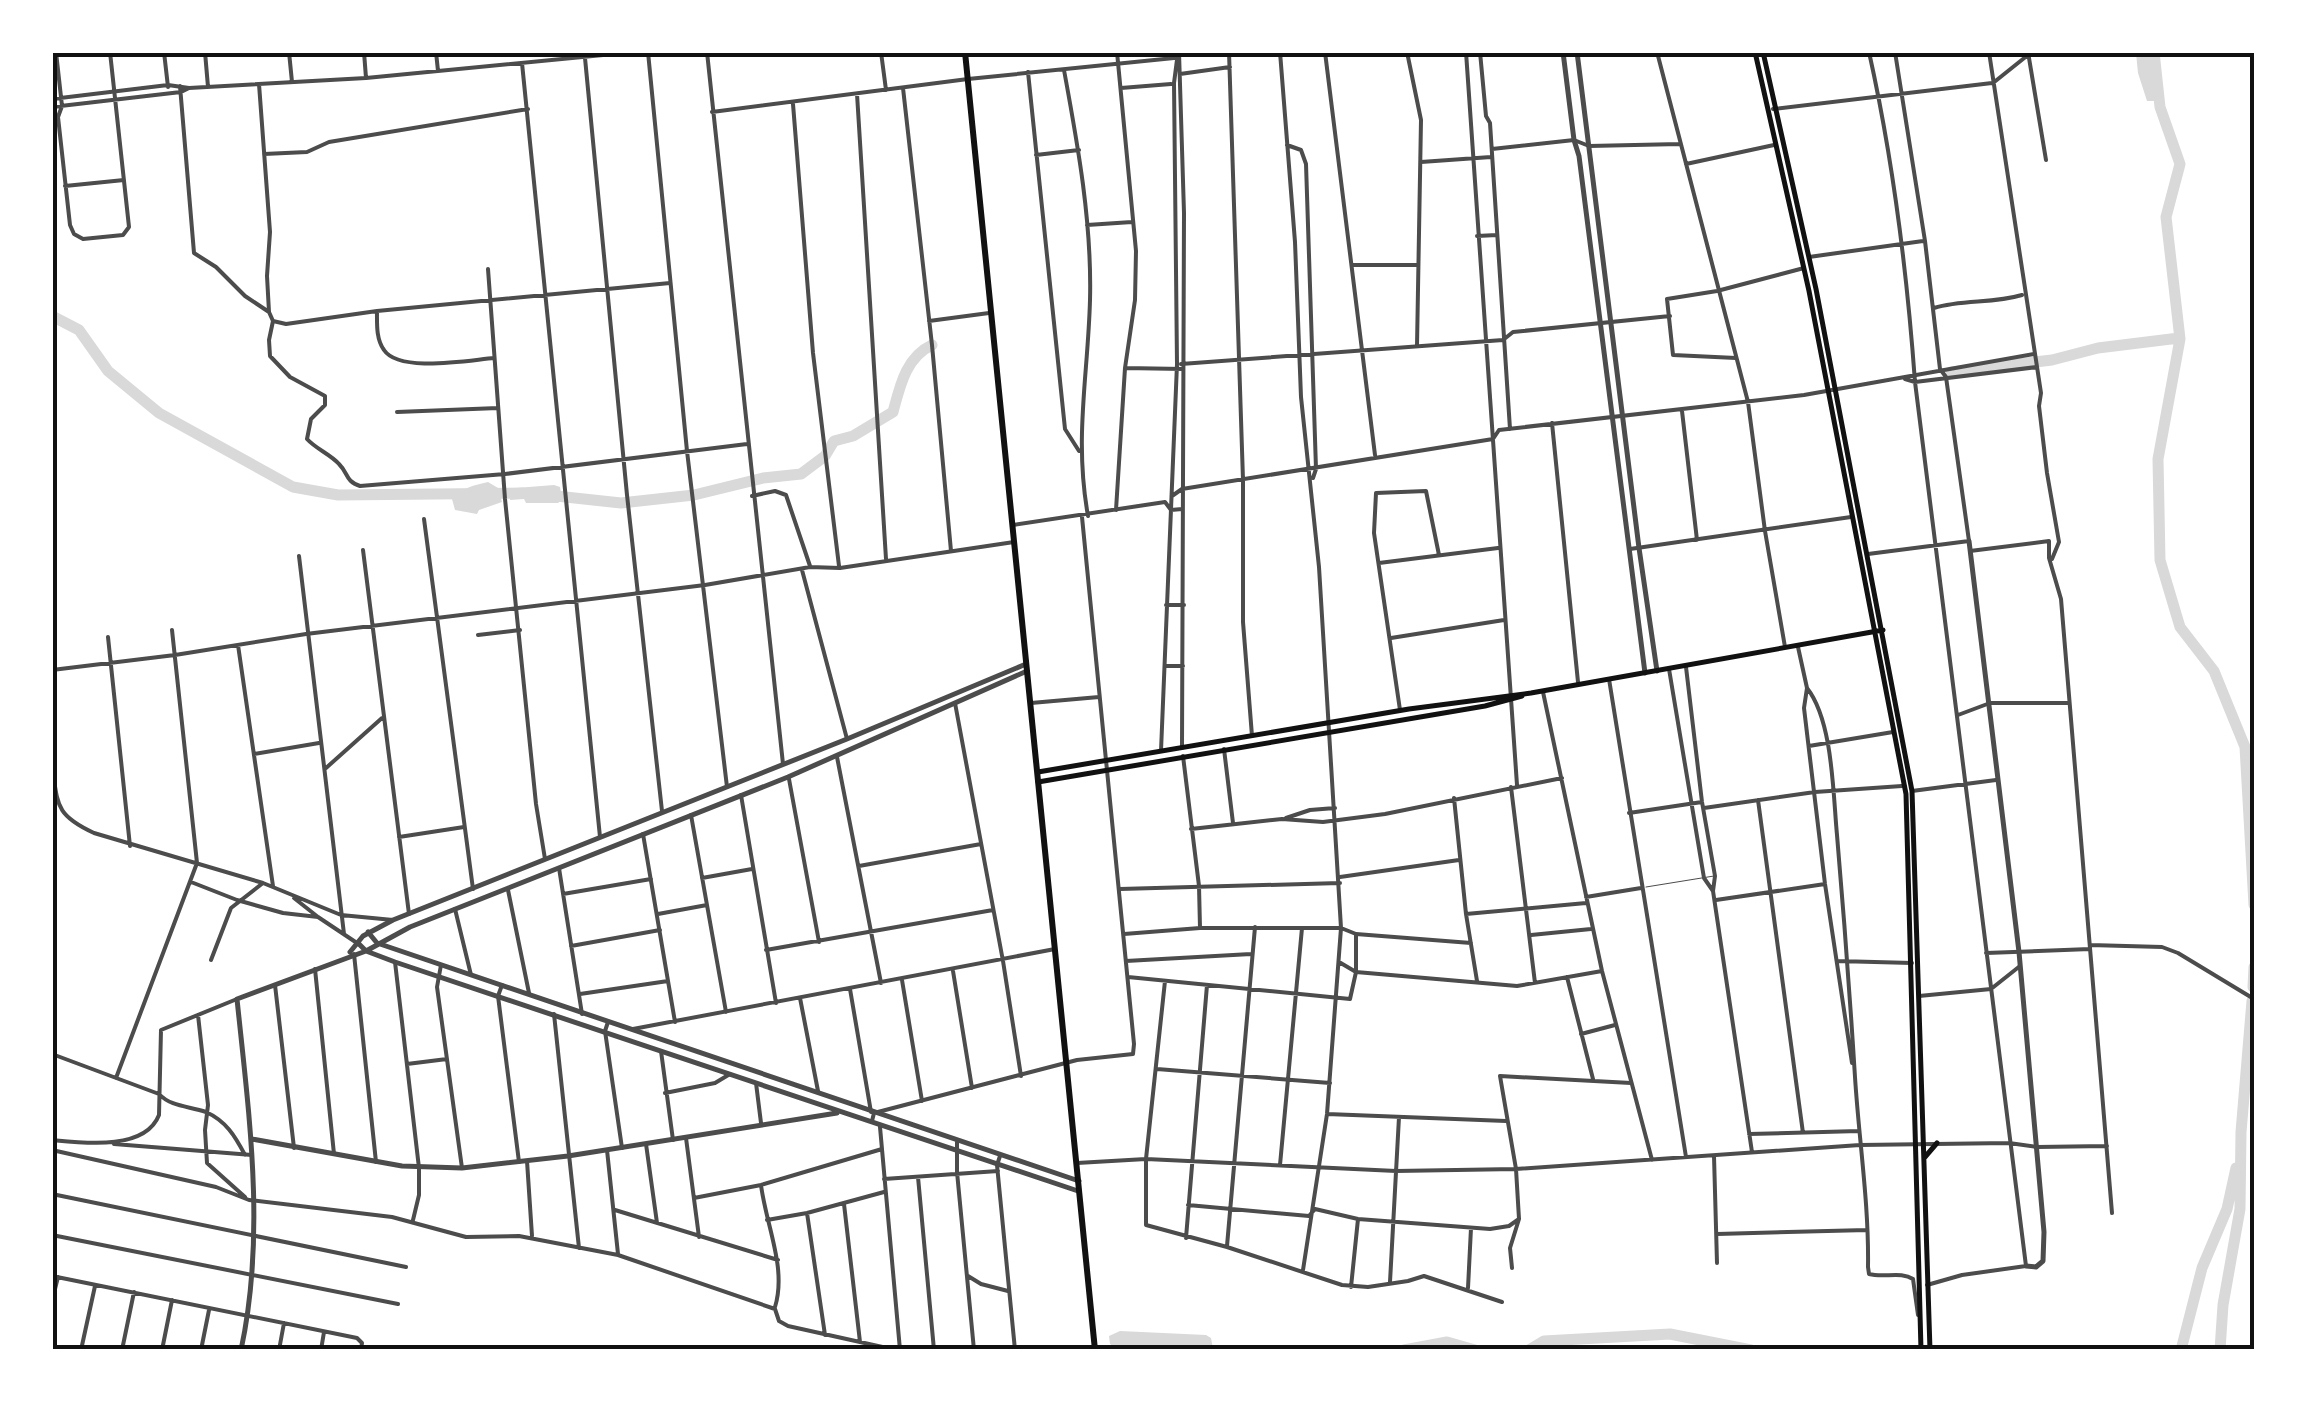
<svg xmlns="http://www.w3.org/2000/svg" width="2307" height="1402" viewBox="0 0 2307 1402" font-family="Overpass,sans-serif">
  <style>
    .water { fill: #d9d9d9 }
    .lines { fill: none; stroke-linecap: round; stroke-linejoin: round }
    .river { stroke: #d9d9d9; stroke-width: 11 }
    .service { stroke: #4c4c4c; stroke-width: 1 }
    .minor { stroke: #4c4c4c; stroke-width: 4 }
    .tertiary { stroke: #4c4c4c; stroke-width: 5 }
    .secondary { stroke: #111; stroke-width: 5 }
    .primary { stroke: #111; stroke-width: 6 }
    .neatline { fill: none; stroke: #111; stroke-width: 4 }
  </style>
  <rect width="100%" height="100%" fill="#fff"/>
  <path class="water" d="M2136 53H2148L2152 62 2160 65 2153 70 2159 74 2161 82 2154 92V101H2147L2138 73Z
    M488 482 498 488 502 502 479 510 477 514 455 510 452 499C462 488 474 485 488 482Z
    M554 485 560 487 562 500 558 503H526L524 499 510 500 511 491 516 488Z
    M1120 1331 1206 1335 1211 1338 1213 1349H1116L1110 1344 1109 1336Z"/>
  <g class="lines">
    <path class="river" d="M2154 52 2160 107 2180 164 2166 217 2180 339 2158 459 2160 560 2180 627 2214 671 2245 747 2254 905
      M52 316 79 330 108 371 159 413 293 487 338 495 523 493
      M1951 372 2052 360 2098 348 2179 338
      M547 495 621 503 694 495 763 478 801 474 825 456 834 441 853 436 893 412C900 386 906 357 932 345
      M2253 987 2254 967
      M1404 1350 1447 1342 1475 1350
      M1529 1350 1544 1341 1670 1334 1751 1350
      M2181 1350 2202 1268 2227 1209 2236 1168
      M2220 1350 2223 1305 2240 1209 2241 1132 2252 1001"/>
    <path class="service" d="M1646 887 1714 876"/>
    <path class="minor" d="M56 52 62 106 58 117 70 225 74 234 83 239 123 235 129 227 110 52
      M164 52 168 87
      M205 52 208 87
      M289 52 292 82
      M364 52 366 78
      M436 52 438 71
      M648 52 687 451 727 787
      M707 52 783 764
      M881 52 886 90
      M1179 52 1184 213 1182 748
      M1229 52 1243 480V622L1252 736
      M1280 52 1295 242 1301 397 1319 567 1341 928 1327 1114 1303 1270
      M1325 52 1375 455
      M1407 52 1421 120 1417 346
      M1466 52 1517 785
      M1480 52 1486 116 1490 123 1510 429
      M1657 52 1748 402 1765 531 1785 647
      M1869 52C1893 160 1907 272 1915 382L2026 1266 1962 1275 1927 1285
      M1989 52 2041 393 2039 406 2047 473 2059 542 2052 559
      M2028 52 2046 160
      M2028 55 2099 52
      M585 58 627 495 662 811
      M522 63 600 837
      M1064 70C1078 146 1092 223 1090 300 1088 376 1074 438 1088 516
      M1028 72 1065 429 1079 451
      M1180 74 1230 67
      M1993 83 2028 55
      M259 84 270 232 267 276 269 312 273 321 269 340 270 356 290 377 325 396V405L311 419 307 439C316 449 330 454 339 464 349 474 345 481 360 486L505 474 747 444
      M180 86 194 253 216 267 245 296 269 312
      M903 88 932 345 951 551
      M1121 88 1171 84
      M857 94 886 559
      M52 99 168 85 189 88 366 78 634 52
      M793 104 813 353 839 566
      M52 107 181 92 189 88
      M1773 109 1992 83
      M712 112 968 79 1174 58
      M1287 145 1301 150 1306 164 1316 469 1313 478
      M1492 149 1574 140 1589 146 1680 144
      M264 154 307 152 329 142 528 109
      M1036 155 1079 150
      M1421 162 1491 157
      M1686 164 1774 145
      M65 186 124 180
      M1087 225 1132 222
      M1477 236 1497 235
      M1809 257 1923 241
      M1352 265H1418
      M488 269 505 499 536 804 545 859
      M1934 308C1963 299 1992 304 2022 295
      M377 311C377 324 376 339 384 350 399 373 469 360 494 358
      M273 321 286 324 377 311 670 283
      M929 321 989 313
      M1736 358 1673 355 1667 299 1717 291 1804 268
      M1181 364 1503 340 1513 332 1670 316
      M1125 368 1183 369
      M1905 379 1915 382 2037 367
      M1682 411 1697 540
      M397 412 498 408
      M1552 423 1578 682
      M752 496 775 491 786 495 810 566
      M1172 496 1182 489 1493 439 1499 430 1804 395 2034 354
      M1116 510 1125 368 1135 300 1136 251 1117 52
      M424 519 473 889
      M1013 525 1165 502 1171 510 1182 509
      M1630 549 1851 517
      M363 550 409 914
      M1970 551 2049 541V558L2061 599 2112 1213
      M1868 554 1969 541 1946 377 1940 369 1925 241 1895 52
      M299 556 344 934
      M1379 563 1498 548
      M802 570 847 739
      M1166 605H1184
      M478 635 520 630
      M108 637 130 846
      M1391 638 1504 620
      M238 645 273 886
      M1798 647 1807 688 1804 708 1825 884 1852 1063
      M1165 666H1183
      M1686 667 1702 802 1715 876 1713 891 1752 1152
      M1669 669 1704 878 1713 891
      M52 670 175 655 306 634 705 585 810 567 840 568 1014 542
      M1609 679 1686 1157
      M1807 688C1833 721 1833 794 1837 835 1844 916 1850 997 1855 1077 1859 1141 1869 1203 1868 1267L1869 1274C1884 1278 1901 1271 1913 1279L1918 1315
      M1543 692 1602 971 1652 1160
      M955 703 1003 961 1021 1076
      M1031 703 1099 697
      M1400 710 1374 533 1376 493 1426 491 1439 555
      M1958 715 1990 703H2069
      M1809 746 1893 732
      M1224 749 1233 823
      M1161 751 1177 364 1174 83 1178 52
      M254 754 319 743
      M1183 756 1199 886 1200 928
      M837 757 881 983
      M52 766C58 805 55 815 94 833L263 883 341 915 393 920
      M326 768 382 718
      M789 779 819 942
      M1511 787 1535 983
      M1912 791 1996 780
      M741 795 776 1003
      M1454 798 1466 914 1477 981
      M1758 800 1803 1133
      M1704 808 1815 792 1902 786
      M1629 813 1702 802
      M691 815 726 1012
      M1286 818 1310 810 1335 808
      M1191 829 1282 819 1323 822 1385 814 1562 778
      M643 834 675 1022
      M399 837 464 827
      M859 866 981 844
      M559 868 582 1014
      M1340 877 1459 860
      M702 878 752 869
      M191 882 237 900 283 913 318 917 357 943
      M1120 889 1340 883
      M508 890 529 993
      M563 894 651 879
      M1586 897 1641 888
      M294 898 318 917
      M1716 900 1825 884
      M455 909 471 975
      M658 914 707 905
      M1466 914 1586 903
      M1124 934 1200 928H1341L1356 934 1471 943
      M1531 935 1591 929
      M2090 945 2162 947 2178 953 2254 999
      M571 946 660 930
      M766 950 993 910
      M1986 953 2090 949
      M354 954 376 1162
      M211 960 231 908 263 883
      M1126 961 1251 954
      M1837 961 1912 963
      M395 962 419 1168V1195L413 1220
      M1339 962 1356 972 1517 986 1602 971
      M441 965 437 987 462 1168
      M315 969 334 1154
      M953 971 972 1088
      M1128 977 1350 999 1356 972V934
      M1567 977 1593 1079
      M902 980 922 1101
      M1165 981 1146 1159V1225L1227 1247 1342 1285 1368 1287 1408 1281 1424 1276 1502 1302
      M275 985 294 1148
      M502 985 498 996 519 1162
      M850 989 871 1112
      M580 994 668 981
      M1919 996 1991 989 2020 966
      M800 998 818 1091
      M554 1014 579 1248
      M198 1015 208 1105 205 1130 207 1163 245 1197
      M608 1022 605 1031 622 1148
      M633 1029 1055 949
      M1581 1034 1615 1025
      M661 1051 673 1140
      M52 1054 159 1094C171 1107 189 1106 206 1112 226 1121 235 1136 245 1155
      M407 1064 447 1059
      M1157 1069 1330 1083
      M116 1078 197 863 172 630
      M756 1083 761 1123
      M665 1093 715 1083 730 1074
      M1327 1114 1506 1121
      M872 1121 874 1113 1077 1060 1133 1054 1134 1044 1082 517
      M880 1127 900 1350
      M1749 1134 1859 1131
      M686 1138 699 1237
      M52 1140C83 1143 145 1151 159 1115L161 1030 237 999
      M957 1142V1172L974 1350
      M114 1144 252 1155
      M646 1144 657 1223
      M52 1150 216 1187 249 1200 392 1217 466 1237 519 1236 618 1255 775 1309 779 1321 788 1326 896 1350
      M607 1150 618 1254
      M1000 1156 997 1165 1015 1350
      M1714 1156 1717 1263
      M527 1161 532 1236
      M1077 1163 1146 1159 1396 1171 1516 1169 1860 1145 2009 1143 2037 1147 2107 1146
      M1280 1165 1302 928
      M918 1177 934 1350
      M884 1179 998 1171
      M761 1185C766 1225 787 1268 775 1307
      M52 1194 406 1267
      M694 1198 761 1185 882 1149
      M844 1204 860 1342
      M1188 1205 1309 1216 1315 1209 1358 1219 1490 1229 1509 1226 1519 1219
      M615 1210 778 1260
      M807 1213 825 1335
      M767 1220 807 1213 884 1192
      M1717 1234 1867 1230
      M52 1235 398 1304
      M1186 1238 1207 985
      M1227 1246 1255 927
      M1512 1268 1510 1248 1519 1219 1516 1169 1500 1076 1631 1083
      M52 1276 357 1338 362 1343 361 1350
      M968 1276 981 1284 1008 1291
      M1390 1282 1399 1117
      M1351 1287 1358 1219
      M1468 1288 1471 1228
      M52 1301 58 1277
      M81 1350 95 1286
      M122 1350 134 1292
      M162 1350 172 1300
      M201 1350 209 1310
      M279 1350 284 1323
      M321 1350 324 1332"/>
    <path class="tertiary" d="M1563 52 1574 140 1579 156 1645 673
      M1577 52 1639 548 1657 671
      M1969 541 2019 952 2044 1232 2043 1261 2036 1267 2026 1266
      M368 932 377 943 1079 1181
      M359 944 366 951 395 962 1078 1191
      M350 952 363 936 393 920 847 739 1026 664
      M252 1139 402 1166 462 1168 568 1156 837 1113
      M241 1350C266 1234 249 1115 237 999L366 951 410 927 788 777 1027 671"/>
    <path class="secondary" d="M1755 52 1809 291 1906 794 1921 1350
      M1763 52 1816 289 1912 791 1930 1350
      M1038 772 1409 709 1531 693 1883 630
      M1038 782 1485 706 1522 696
      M1925 1157 1937 1143"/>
    <path class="primary" d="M965 52 1095 1350"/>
  </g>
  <rect width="2307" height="1402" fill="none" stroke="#ffffff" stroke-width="110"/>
  <rect x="55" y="55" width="2197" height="1292" class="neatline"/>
</svg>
